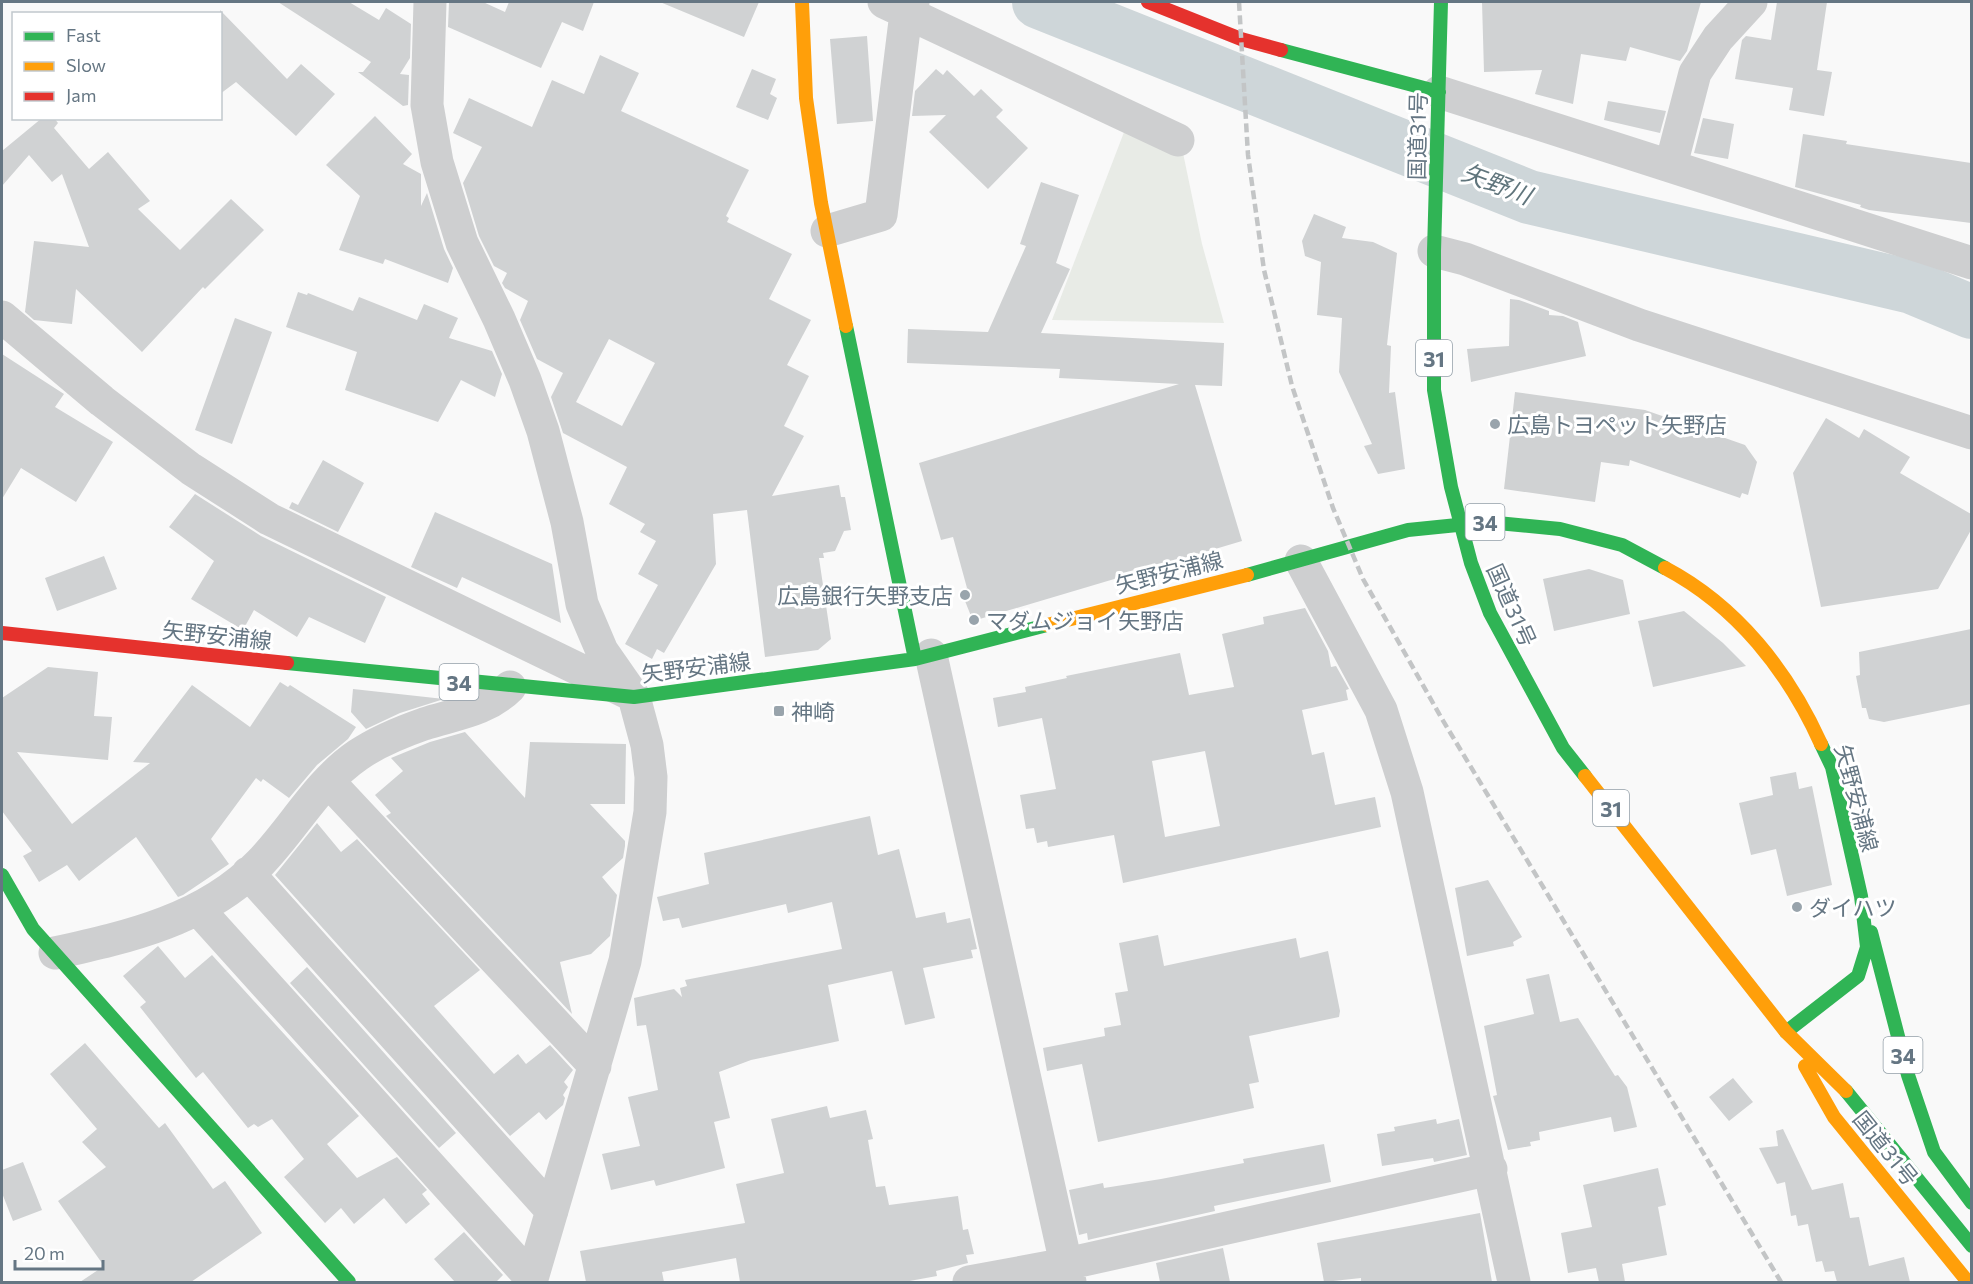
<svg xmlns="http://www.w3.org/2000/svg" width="1973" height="1284" viewBox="0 0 1973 1284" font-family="Commissioner,'Noto Sans JP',sans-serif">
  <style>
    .green { fill: #e8ebe6 }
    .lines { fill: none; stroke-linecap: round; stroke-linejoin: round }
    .river { stroke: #ced6d9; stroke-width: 54 }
    .building { fill: #d0d2d3; fill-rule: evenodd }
    .street { stroke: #cecfd0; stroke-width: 33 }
    .fast { stroke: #30b455; stroke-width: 14 }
    .slow { stroke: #ff9f0a; stroke-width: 14 }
    .jam { stroke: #e5322d; stroke-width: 14 }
    .rail { stroke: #c3c5c6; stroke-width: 4.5; stroke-dasharray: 9 4.5; stroke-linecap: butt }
    .poi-dot { fill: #99a4ac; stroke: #fff; stroke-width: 2 }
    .labels { text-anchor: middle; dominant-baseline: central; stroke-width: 6; stroke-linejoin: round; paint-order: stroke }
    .shield { fill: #fff; stroke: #939fa8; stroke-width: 1.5 }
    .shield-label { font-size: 21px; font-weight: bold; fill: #657683 }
    .street-label { font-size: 22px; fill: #657683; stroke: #fff }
    .poi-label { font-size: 22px; fill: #657683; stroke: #fff; text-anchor: start }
    .water-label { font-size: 24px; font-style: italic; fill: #60757c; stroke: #fff }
  </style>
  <rect width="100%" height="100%" fill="#f9f9f9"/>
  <path class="green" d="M1126 127 1183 153 1202 244 1224 323 1052 320Z"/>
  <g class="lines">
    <path class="river" d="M1039 2 1529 197 1912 287 1972 312"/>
  </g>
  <path class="building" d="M278 2H349L379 20 386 8 411 24 410 58 400 74 409 75 408 105 403 106 358 72H363L371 62Z
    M449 2H483L505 12 509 2H594L583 31 562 22 541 68 448 27Z
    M660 2H759L744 37Z
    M1482 2H1701L1687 51 1680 61 1630 47 1626 61 1581 54 1573 104 1535 94 1542 70 1484 72Z
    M1777 2H1827L1817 70 1832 72 1824 116 1789 110 1793 88 1735 79 1742 40 1746 36 1771 40Z
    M220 10 287 79 301 64 335 94 296 136 236 82 220 94Z
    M867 36 873 121 837 124 830 39Z
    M600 55 639 73 621 111 749 170 726 216 729 218 727 222 792 254 769 299 811 320 787 365 809 376 784 426 804 436 772 496 839 485 841 497H845L851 530 844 531 835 551 823 553 824 558H819L831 639 818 650 765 657 747 510 713 514 716 564 664 653 657 649 652 659 625 644 658 585 638 574 656 541 640 532 645 524 609 504 627 467 563 433 551 397 563 373 537 359 520 320 528 301 505 288 502 283 507 273 494 266 479 236 463 183 482 147 453 133 469 98 532 127 552 80 584 94ZM609 339 655 363 622 426 576 402Z
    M752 69 776 79 770 94 777 98 768 120 736 107Z
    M936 69 943 75 947 70 974 96 981 89 1003 110 996 117 1028 148 988 189 929 132 946 115 912 116 915 91Z
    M1608 101 1666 111 1660 133 1604 120Z
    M375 116 412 154 403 164 421 174V206L427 193 444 249 453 268 448 283 385 259 383 264 339 250 360 196 326 165Z
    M42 118H54L58 123 54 128 89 169 108 152 150 201 138 209 180 250 231 199 264 230 205 289 203 287 142 352 76 289 72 324 34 320 25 312 34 241 89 247 62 174 52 182 29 155 2 186V151Z
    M1703 118 1734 124 1728 159 1694 153Z
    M1803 134 1847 141 1846 144 1971 163V223L1869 210 1860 207 1861 205 1795 187Z
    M1041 182 1079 195 1056 263 1070 269 1041 333 1224 343 1222 386 1195 385 1242 541 973 621 961 591 967 588 953 537 941 540 919 463 1179 384 1059 378 1060 369 907 363 908 329 988 332 1026 246 1020 244Z
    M1314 214 1346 227 1342 238 1373 242 1397 253 1387 345 1391 346 1389 393 1395 392 1405 469 1378 474 1364 446 1372 444 1339 372 1342 318 1317 315 1321 262 1305 256 1302 241Z
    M298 292 307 295 308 293 353 311 359 297 417 320 424 304 458 318 449 338 492 351 502 374 495 397 461 380 438 422 345 390 357 352 286 327Z
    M1510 299 1519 300 1549 311V315L1563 316 1578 322 1586 356 1471 382 1467 349 1509 346Z
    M235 318 272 332 232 444 195 430Z
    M2 354 64 394 55 407 113 442 76 502 21 468 2 499Z
    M1515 392 1645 410 1745 445 1757 462 1748 495 1742 493 1740 498 1630 460 1629 466 1601 462 1595 502 1504 489Z
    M1826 418 1859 438 1864 429 1910 457 1900 473 1971 514V530L1938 589 1821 607 1793 473Z
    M323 460 364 483 338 532 289 508 292 502 298 505Z
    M195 494 261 536 386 597 365 643 309 617 297 637 254 610 243 630 191 599 214 561 169 527Z
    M435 512 552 564 561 623 462 577 457 588 411 567Z
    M104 556 117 589 57 611 45 578Z
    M1589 569 1623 580 1630 614 1554 631 1543 579Z
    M1305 608 1328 651 1331 667 1336 666 1349 689 1346 690 1348 700 1302 710 1312 755 1324 752 1335 805 1375 797 1381 827 1123 883 1114 835 1048 847 1047 841 1037 843 1034 828 1026 829 1020 795 1056 789 1042 718 998 727 993 698 1026 692 1025 687 1067 678 1066 676 1180 653 1189 695 1234 687 1222 634 1264 624 1263 617ZM1205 751 1220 826 1165 837 1152 761Z
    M1684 611 1723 643 1746 666 1653 687 1638 621Z
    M1971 629V704L1884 722 1869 719 1866 708H1862L1856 676 1860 675 1859 652Z
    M48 667 98 672 94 716 112 717 108 760 17 752 72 824 150 763 133 762 192 685 250 727 280 682 288 687 290 685 356 727 348 739 317 765 289 798 263 779 261 782 256 778 211 839 229 864 183 895 178 897 136 837 79 881 67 865 39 882 23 856 32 851 2 811V698Z
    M353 689 444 699 400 713 366 729 351 712Z
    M465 732 525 798 530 742 626 744 625 804H590L625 841V846L623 858 602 877 617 895 610 936 591 954 560 962 572 1014 386 816 391 813 375 795 403 771 391 758 430 742Z
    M1796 772 1799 789 1812 786 1832 885 1787 896 1776 849 1751 855 1739 803 1773 795 1770 777Z
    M870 816 878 855 899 849 916 918 945 912 947 923 970 918 977 949 971 950 973 958 923 968 935 1018 905 1025 892 971 828 985 839 1041 751 1060 719 1072 730 1118 714 1122 725 1168 656 1186 654 1180 611 1190 602 1154 640 1146 628 1097 658 1090 646 1025 637 1026 634 998 674 989 682 997 680 988 687 986 685 980 842 949 832 902 788 913 786 904 682 928 679 918 663 921 657 897 709 884 704 853Z
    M317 823 341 852 357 839 480 970 434 1006 494 1074 518 1054 526 1064 550 1045 573 1070 564 1082 568 1087 563 1095 565 1098 563 1105 546 1120 539 1112 510 1136 275 875Z
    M1488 880 1522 937 1513 942 1514 946 1467 956 1455 888Z
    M1158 935 1164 966 1296 938 1300 958 1328 951 1340 1011 1339 1017 1249 1036 1259 1082 1249 1084 1254 1108 1098 1142 1082 1064 1047 1071 1043 1048 1105 1036 1104 1028 1121 1025 1115 993 1128 991 1119 943Z
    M158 946 185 978 212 955 359 1116 327 1144 357 1178 397 1157 427 1190 422 1194 430 1204 406 1224 384 1198 354 1224 341 1208 325 1223 284 1177 304 1159 272 1119 258 1127 254 1124 248 1128 203 1072 196 1078 140 1007 146 1002 123 976Z
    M307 967 456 1133 439 1148 290 983Z
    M1549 974 1560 1022 1578 1018 1615 1076 1618 1075 1627 1087 1637 1127 1614 1132 1611 1117 1539 1132 1540 1140 1530 1142 1531 1146 1508 1150 1493 1096 1497 1095 1484 1026 1534 1014 1526 979Z
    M85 1043 159 1128 165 1123 213 1189 225 1181 262 1233 191 1282H80L104 1266 58 1201 106 1167 82 1142 97 1129 50 1074Z
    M1733 1078 1753 1102 1729 1121 1709 1097Z
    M827 1106 830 1118 866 1110 873 1139 868 1140 876 1187 885 1186 889 1205 958 1196 963 1230 968 1229 974 1254 966 1255 968 1263 936 1271 937 1276 904 1282H740L736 1258 662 1272 664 1282H586L580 1251 745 1223 736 1184 784 1173 771 1119Z
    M1436 1119 1437 1124 1459 1119 1467 1155 1434 1162 1433 1158 1382 1166 1377 1134 1395 1131 1394 1127Z
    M1783 1129 1812 1190 1843 1183 1850 1218 1859 1217 1869 1266 1904 1257 1910 1282H1837L1834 1271 1825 1272 1822 1261 1816 1262 1808 1224 1798 1226 1796 1215 1791 1216 1785 1182 1777 1184 1759 1148 1778 1146 1776 1131Z
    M1324 1144 1331 1182 1214 1206 1215 1211 1092 1239 1088 1240 1087 1233 1079 1235 1069 1190 1103 1183 1104 1188 1161 1179 1244 1163 1243 1159Z
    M23 1162 42 1210 13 1221 2 1193V1170Z
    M1658 1168 1666 1205 1658 1207 1667 1255 1622 1264 1625 1282H1599L1596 1268 1568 1273 1561 1233 1592 1227 1583 1185Z
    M1480 1213 1492 1282H1361V1278L1324 1282 1317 1243Z
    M464 1232 503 1275 496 1282H455L434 1259Z
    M1223 1248 1230 1282H1160L1156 1263Z"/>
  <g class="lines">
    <path class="street" d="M430 2 427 105 437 162 462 243 499 319 525 380 543 431 567 522 582 604 602 651 634 697 647 745 651 777 650 812 625 961 531 1282
      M884 2 1178 140
      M1439 92 1972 263
      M1671 165 1695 73 1718 38 1751 2
      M827 231 881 215 906 13 913 2
      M1434 251 1465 259 1639 325 1972 433
      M2 317 102 401 191 469 269 519 630 694
      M1301 561 1381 710 1407 792 1514 1282
      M931 655 1070 1282
      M328 781 595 1066
      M248 873 552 1211
      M198 909 532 1279
      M55 953C129 937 206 919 260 863 294 828 317 783 358 755 377 742 401 732 424 724 455 714 486 711 510 687
      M969 1282 1066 1264 1491 1169"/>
    <path class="fast" d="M1441 2 1434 251V390L1451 487 1471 563 1490 613 1563 748 1585 776
      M1281 50 1439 92
      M846 326 915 659
      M1247 575 1408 530 1487 522 1560 529 1622 545 1665 568
      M287 663 634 697 915 659 1047 625
      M2 875 33 929 349 1282
      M1871 932 1908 1075 1934 1152 1972 1203
      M1786 1032 1858 976 1867 947 1861 896 1832 767 1821 744
      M1846 1091 1972 1246"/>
    <path class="slow" d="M802 2 806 98 821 203 846 326
      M1665 568C1737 606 1788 671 1821 744
      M1047 625 1247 575
      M1585 776 1786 1032 1846 1091
      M1805 1066 1834 1117 1968 1282"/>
    <path class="jam" d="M1148 2 1241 39 1281 50
      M2 633 287 663"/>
    <path class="rail" d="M1239 2 1248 155 1264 270 1292 386 1333 508 1363 579 1442 719 1781 1282"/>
  </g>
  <g class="poi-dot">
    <circle cx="1495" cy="424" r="6"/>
    <circle cx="965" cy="595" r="6"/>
    <circle cx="974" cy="620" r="6"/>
    <rect x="773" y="705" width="12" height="12" rx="3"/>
    <circle cx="1797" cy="907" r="6"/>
  </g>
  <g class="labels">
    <g class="shield">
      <rect x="1416" y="340" width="36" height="36" rx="4.5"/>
      <rect x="1465.5" y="504" width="39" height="36" rx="4.5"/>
      <rect x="439.5" y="664" width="39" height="36" rx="4.5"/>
      <rect x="1593" y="790" width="36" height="36" rx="4.5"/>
      <rect x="1883.5" y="1037" width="39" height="36" rx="4.5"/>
    </g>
    <g class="shield-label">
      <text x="1434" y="358">31</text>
      <text x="1485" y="522">34</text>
      <text x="459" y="682">34</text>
      <text x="1611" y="808">31</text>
      <text x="1903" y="1055">34</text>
    </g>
    <g class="street-label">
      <text transform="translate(1417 136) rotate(-89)">国道31号</text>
      <text transform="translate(1169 572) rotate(-14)">矢野安浦線</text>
      <text transform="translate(1512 605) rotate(66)">国道31号</text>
      <text transform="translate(217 635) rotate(6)">矢野安浦線</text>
      <text transform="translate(696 667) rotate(-7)">矢野安浦線</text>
      <text transform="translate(1857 798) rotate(75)">矢野安浦線</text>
      <text transform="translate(1886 1148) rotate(51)">国道31号</text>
    </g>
    <g class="poi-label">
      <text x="1507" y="424">広島トヨペット矢野店</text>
      <text x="953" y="595" text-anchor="end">広島銀行矢野支店</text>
      <text x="986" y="620">マダムジョイ矢野店</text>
      <text x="791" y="711">神崎</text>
      <text x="1809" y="907">ダイハツ</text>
    </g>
    <g class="water-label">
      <text transform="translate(1497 183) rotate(21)">矢野川</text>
    </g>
  </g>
  <rect width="1973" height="1284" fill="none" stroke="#657683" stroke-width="6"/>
  <rect x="12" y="12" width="210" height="108" fill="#ffffff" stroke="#c1c8cd" stroke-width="1.5"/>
  <rect x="24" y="32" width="30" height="9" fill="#30b455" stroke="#c1c8cd" stroke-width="1.5"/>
  <text x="66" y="42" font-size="18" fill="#657683">Fast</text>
  <rect x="24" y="62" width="30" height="9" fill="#ff9f0a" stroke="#c1c8cd" stroke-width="1.5"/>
  <text x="66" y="72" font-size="18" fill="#657683">Slow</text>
  <rect x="24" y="92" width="30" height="9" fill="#e5322d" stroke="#c1c8cd" stroke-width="1.5"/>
  <text x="66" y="102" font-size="18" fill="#657683">Jam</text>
  <path d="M15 1260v9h88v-9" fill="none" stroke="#657683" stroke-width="3"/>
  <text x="24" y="1260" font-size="18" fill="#657683" stroke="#ffffff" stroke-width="4.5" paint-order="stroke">20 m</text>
</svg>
